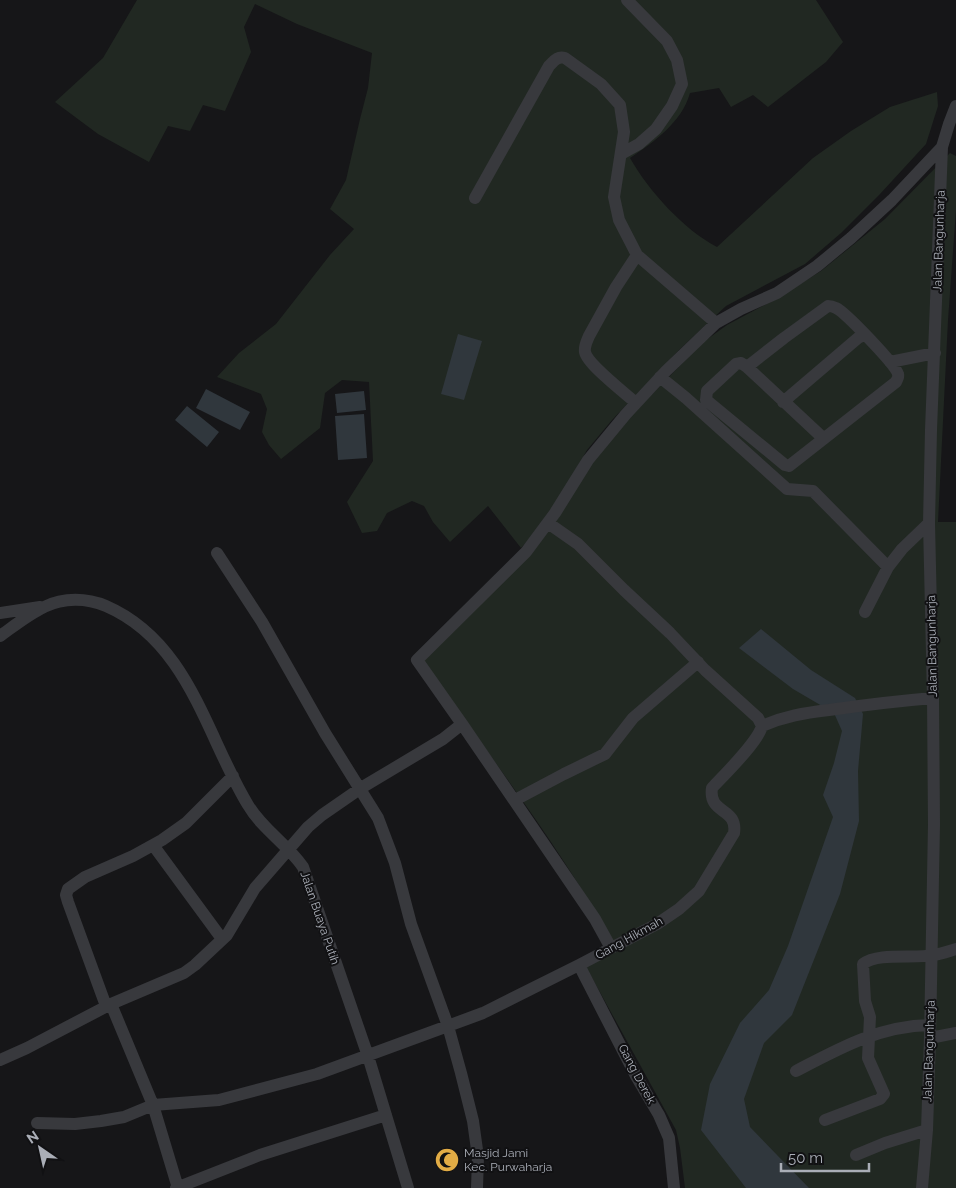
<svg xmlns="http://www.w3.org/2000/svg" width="956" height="1188" viewBox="0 0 956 1188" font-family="Raleway,sans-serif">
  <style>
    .green { fill: #212822 }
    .water { fill: #30373d }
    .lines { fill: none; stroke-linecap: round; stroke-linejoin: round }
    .minor { stroke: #38393d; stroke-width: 12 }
    .labels { text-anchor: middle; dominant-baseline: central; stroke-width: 4; stroke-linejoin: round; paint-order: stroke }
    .street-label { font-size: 12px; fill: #aaaeb7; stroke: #111113 }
    .poi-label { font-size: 12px; fill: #aaaeb7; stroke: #111113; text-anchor: start }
  </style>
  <rect width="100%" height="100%" fill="#161618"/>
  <path class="green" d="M137 0H816L843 42 826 62 768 107 753 95 731 107 719 88 690 93C682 122 654 142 630 158 648 190 684 230 717 247L813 158 851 131 890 107 937 92 938 106 926 144 880 194 841 233 805 264 726 306 679 350 612 420 587 450 545 522 521 548 488 506 450 542 433 522 424 506 412 501 387 513 377 531 362 533 347 502 373 461 369 382 342 380 325 393 320 428 281 459 269 445 262 432 267 409 261 394 217 377 239 353 276 324 330 255 354 229 330 209 346 180 360 119 368 88 372 53 297 24 255 4 244 27 251 52 225 111 203 105 190 131 168 126 149 162 98 134 55 102 103 58Z
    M950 153 956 156V210L948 320 938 522H956V1188H685L680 1148 676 1130 586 967 617 951C563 848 489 757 423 661L529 555 598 455 625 422 702 343 727 325 776 299 821 271 885 219Z"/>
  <path class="water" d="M458 334 482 341 464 400 441 394Z
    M206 389 250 412 240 430 196 408Z
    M364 391 366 410 337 413 335 394Z
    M187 406 219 432 207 447 175 420Z
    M364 414 367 458 338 460 335 416Z
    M761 629 811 670 855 698 863 714 858 771 859 821 840 894 792 1015 764 1043 744 1099 750 1127 809 1188H746L701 1130 710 1084 740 1023 769 990 788 946 833 817 823 795 834 763 842 731 834 713 793 689 739 648Z"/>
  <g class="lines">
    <path class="minor" d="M621 154 639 144 656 129 672 106 682 84 677 60 667 41 627 0
      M475 198 549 66C554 61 557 56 565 58L601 84 620 105 624 132 614 197 619 220 637 255 716 323
      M890 362 935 353
      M747 367 784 338 828 306C830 306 834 307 836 308 845 312 896 365 898 374 899 378 897 379 896 382L789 466 785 465 706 400 707 391 736 364 741 363 747 367 823 438
      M660 377 686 398 787 489 813 491 888 567
      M783 402 858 338 864 335
      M636 403C625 393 587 364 585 352 584 346 587 341 589 336L616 287 637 255
      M548 523 578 544 624 590 670 633 705 670 758 718 762 726
      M217 553 262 622 325 733 378 818 395 863 411 924 448 1026 461 1073 473 1121 478 1157 477 1188
      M865 612 888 567 902 549 929 523
      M0 613 40 607
      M0 636C14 626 29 614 44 607 64 597 87 598 106 606 189 642 206 736 248 805 262 829 287 844 303 867L368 1056 408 1188
      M462 724 595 919 611 948
      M762 726C785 716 804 713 829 710 864 705 898 701 933 698
      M515 800 564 774 605 754 633 718 698 662
      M153 845 222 939
      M579 965 636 1076 659 1115 669 1138 674 1188
      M111 1004 153 1105 178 1188
      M106 1006 68 902 66 895 68 889 85 877 133 856 162 840 186 823 233 776
      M930 1038 956 1033
      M0 1060 27 1048 111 1004 184 973 195 965 227 935 255 888 308 827 322 815 361 788 443 739 462 724 417 660 526 552 555 513 588 460 626 414 666 371 716 323 741 309 777 293 817 266 851 238 892 200 942 147
      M796 1071C840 1048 879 1026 930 1025
      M825 1120 880 1099 884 1094 868 1058 870 1017 865 1001 863 964C878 952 915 959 933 955 941 954 949 951 956 949
      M37 1123 75 1124 101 1121 124 1117 153 1105 219 1100 317 1074 483 1013 579 965 657 924 679 909 699 891 734 833C738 807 708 815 712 788 725 774 758 742 762 726
      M856 1155 885 1143 927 1130
      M176 1188 260 1155 386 1115
      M922 1188 927 1130 930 1038 934 824 933 698 929 523 931 430 942 147 949 124 956 106"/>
  </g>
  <defs>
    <g id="mosque-disc" transform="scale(1.25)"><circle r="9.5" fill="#e2ac45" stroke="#111113"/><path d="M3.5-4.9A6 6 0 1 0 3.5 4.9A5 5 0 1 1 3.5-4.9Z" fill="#111"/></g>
  </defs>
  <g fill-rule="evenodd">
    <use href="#mosque-disc" x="447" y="1160"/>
  </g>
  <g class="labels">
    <g class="street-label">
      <text transform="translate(939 241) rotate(-88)">Jalan Bangunharja</text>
      <text transform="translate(932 646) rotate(-91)">Jalan Bangunharja</text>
      <text transform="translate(320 918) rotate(71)">Jalan Buaya Putih</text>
      <text transform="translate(629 938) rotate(-29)">Gang Hikmah</text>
      <text transform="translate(929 1051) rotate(-88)">Jalan Bangunharja</text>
      <text transform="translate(637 1074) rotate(62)">Gang Derek</text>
    </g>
    <g class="poi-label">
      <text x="464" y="1153">Masjid Jami<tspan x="464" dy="14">Kec. Purwaharja</tspan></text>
    </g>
  </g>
  <g transform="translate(40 1148) rotate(326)" stroke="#111113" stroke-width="4" paint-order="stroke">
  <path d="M0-4L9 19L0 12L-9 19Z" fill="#aaaeb7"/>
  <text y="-8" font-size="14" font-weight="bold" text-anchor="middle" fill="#aaaeb7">N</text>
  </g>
  <path d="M781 1163v8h88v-8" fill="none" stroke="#aaaeb7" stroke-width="2.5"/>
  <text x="788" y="1163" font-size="15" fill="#aaaeb7" stroke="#111113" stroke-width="4" paint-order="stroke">50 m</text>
</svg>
